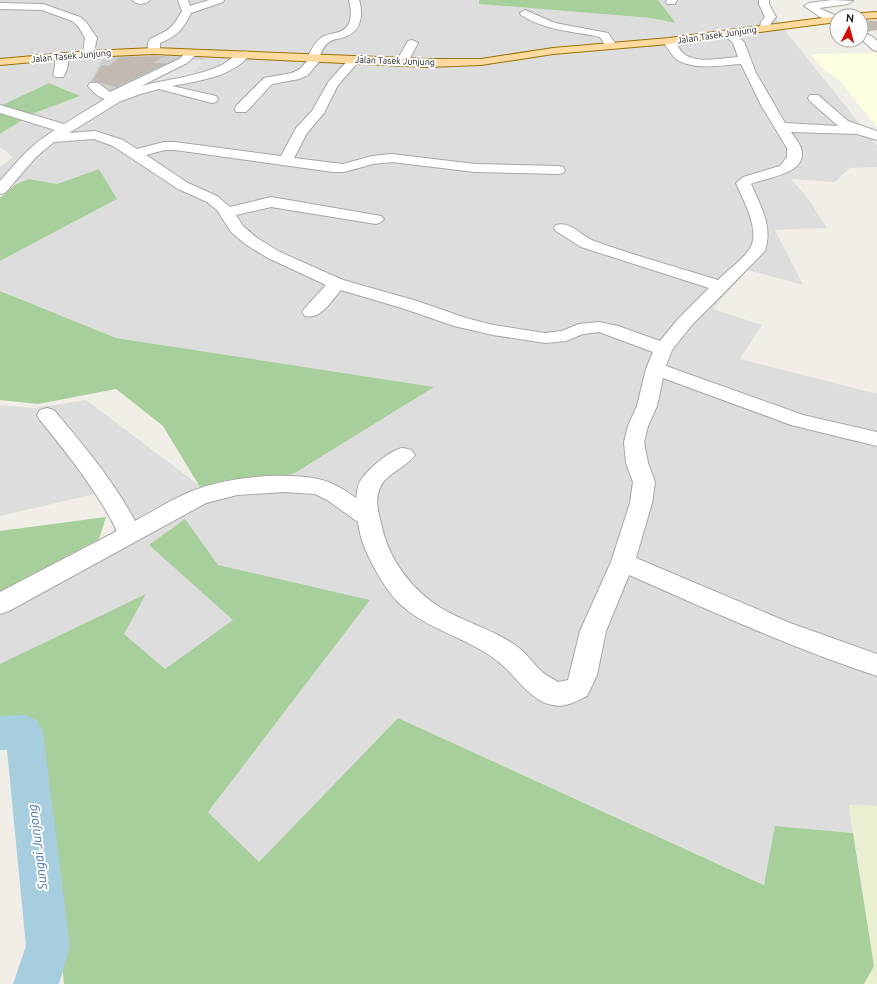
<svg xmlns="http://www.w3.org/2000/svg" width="877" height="984" viewBox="0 0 877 984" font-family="Ubuntu,sans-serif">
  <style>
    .residential { fill: #dedddd }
    .education { fill: #fdffe1 }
    .religious { fill: #cecece }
    .farmland { fill: #ebefd2 }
    .forest { fill: #a7cf9b }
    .parking { fill: #e4e4e4 }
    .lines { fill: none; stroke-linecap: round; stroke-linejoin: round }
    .river { fill: #a7cede; fill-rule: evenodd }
    .building { fill: #c1bab2 }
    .minor-casing { stroke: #a7a7a7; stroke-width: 2 }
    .major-casing { stroke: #9b7100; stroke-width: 2 }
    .minor { fill: #fff; fill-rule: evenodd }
    .major { fill: #fcdaa0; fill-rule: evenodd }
    .labels { text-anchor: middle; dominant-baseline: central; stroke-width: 4; stroke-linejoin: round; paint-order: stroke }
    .far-street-label { font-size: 9px; fill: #202020; stroke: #fff }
    .near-water-label { font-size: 13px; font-style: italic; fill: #4b78b0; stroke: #fff }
  </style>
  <rect width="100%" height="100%" fill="#f0eee6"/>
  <path class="residential" d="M0 0H479V4L651 18 676 22 658 0H762L798 47 877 145V167L850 168 835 182 791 179 807 197 827 228 775 230 803 285 748 270 713 309 762 325 740 359 877 394V806L849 805 853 833 775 826 765 885 398 718 259 862 208 812 370 600 241 621 173 676 0 680V597L111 536 116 523 95 494 0 516V405L34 408 86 400 200 486 433 387 116 338 0 291V261L117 199 99 169 57 184 29 179 0 188V167L13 157 0 147V134L32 114 80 96 49 83 0 106Z"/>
  <path class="education" d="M877 53V127L840 81 822 68 811 54Z"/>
  <path class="religious" d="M165 56 204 58 193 73 181 78 103 102 88 86 104 57Z"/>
  <path class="farmland" d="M849 805 877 806V984H864L874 966Z"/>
  <path class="forest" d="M479 0H658L676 23 651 18 479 4Z
    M49 83 80 96 32 114 0 134V106Z
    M99 169 117 199 0 261V198L16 184 29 179 57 184Z
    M0 291 116 338 434 387 293 474 200 487 163 426 116 389 38 404 0 400Z
    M106 517 99 539 0 591V531Z
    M185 519 218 565 370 600 208 812 259 862 398 718 764 885 775 826 853 833 874 966 864 984H64L37 722 0 721V664L146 594 124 634 165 669 233 620 149 545Z"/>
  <path class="parking" d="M182 59 204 60 193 73 181 78 176 77 151 85 138 82Z"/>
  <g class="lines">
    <path class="river" d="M24 715 37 720 43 732 70 946 59 984H13L26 946 7 750H0V716Z"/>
  </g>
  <path class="building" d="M861 20 877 21V30L866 32 861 30Z
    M165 56 153 63H168L116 87 98 82 92 81 102 65 109 66 120 57Z"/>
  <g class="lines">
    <g class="minor-casing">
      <path id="minor" d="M132 0H150C146 5 136 5 132 0Z
        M178 0H188L190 6 209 0H224L223 2 191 13C182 31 178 35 160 43V51L158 53H150C147 50 147 42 150 39 169 30 172 29 182 11Z
        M349 0H359C363 13 362 30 347 36 341 39 334 38 329 42 324 46 322 50 320 56L322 58 308 75 299 79 272 84 246 112H236L235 109 236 106 264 78 292 73 300 69 308 60 307 58C311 51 314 43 321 38 326 34 333 34 339 32 353 27 352 12 349 0Z
        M667 0H677L675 4H667L666 2Z
        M759 0H769V4L776 17 771 23 769 30H761L760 28 761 22 765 17 759 4Z
        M832 0 853 1 848 4 819 8 837 16V23L820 17 804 6 809 3Z
        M0 3 43 4 80 17 86 22 97 38 93 56H85L83 54 85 38 78 26 72 21 42 10 0 9Z
        M525 10 555 23 608 33 617 46 615 48H607L600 37C573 31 546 31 521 15L520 13Z
        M727 30 731 31 744 42 756 73 785 123 838 126 810 101 808 98 810 95H818L848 121 877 131V140L857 134 791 132C794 137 799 142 801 148 809 175 765 177 751 184 761 207 773 226 765 251L691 326 672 350 666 366 803 415 877 432V446L791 425 663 378 657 406 648 426 644 442 648 463 655 482 652 503 636 558 790 623 877 654V676C792 648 711 611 629 575L606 631 597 675 587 696C577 701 565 708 553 705 530 701 517 677 501 664 470 637 426 631 397 601 385 589 367 557 362 540 360 535 359 528 358 522L327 500 315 494 285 492 237 495 206 503 9 611 0 614V592L117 531C96 489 69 456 40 420L37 415 40 410 47 408 54 410C84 446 113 480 135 521 154 511 172 499 192 491 228 477 280 472 318 479 332 482 345 490 356 498 357 494 357 489 358 486 362 473 390 450 402 448 405 448 408 449 411 450L415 455C407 467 385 474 380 488 374 500 379 515 382 527 389 560 412 590 441 608 466 623 496 630 519 648 527 654 533 663 540 670 545 675 552 678 558 682L568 680 580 631 611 562 630 503 633 482 626 463 624 442 628 426 637 406 646 369 653 352 599 332 583 334 566 341 545 343 493 335 454 326 405 309 341 290C331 301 321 320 305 316L302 312 305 308 326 285 268 258 245 244 231 232 217 210 207 202 178 189 113 146 94 139 54 142 36 157 5 193 0 194V181C19 160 30 145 55 130L0 113V105L64 124 105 99C99 98 92 91 88 86L90 83H98L110 92 179 59 189 50H197L199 52 187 63 141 86C167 79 197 77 222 65 230 61 238 49 248 52L250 54C234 77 197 81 172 86L216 96 218 99 216 102 212 103 159 89 140 94 119 102 69 133 95 131 123 140 137 149 164 142H175L281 156 296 128 312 111 329 81 350 58H358L360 60 338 85 324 113 307 133 294 158 343 164 372 156 392 154 475 164 558 166 563 167 565 170 563 173 558 174 475 172 392 162 373 164 344 172H333L175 150H165L146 155 188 183 217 196 230 207 271 197 381 216 384 219 381 222 376 224 271 207 236 215 243 226 257 238 280 252 343 280 417 301 466 318 493 325 545 333 562 331 579 324 599 322 618 326 660 341 678 319 709 288 581 247 556 231 554 228 556 225C571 221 581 236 594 241 635 256 677 267 718 280 728 270 741 261 749 250 762 232 743 200 736 183L743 177 780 166 787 157V148L761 105 741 64C722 65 693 71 676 59 671 54 667 47 663 41L669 38C677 40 678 49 684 54 697 64 723 58 738 57L733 43 722 33Z
        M861 31 873 37 877 41V51L873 50 861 39Z
        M412 40 418 43 408 62 406 64H398L396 62 408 41Z
        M62 53 66 54C70 61 68 70 63 77H55L53 74C56 67 54 59 58 54Z"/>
    </g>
    <g class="major-casing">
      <path id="major" d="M877 12V18L861 19V16H856L861 13Z
        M837 16V22L669 44 553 54 481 65 428 67 154 54 89 57 0 65V59L89 51 154 48 428 59H481L553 48 669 38Z"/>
    </g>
    <use href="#minor" class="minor"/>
    <use href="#major" class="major"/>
  </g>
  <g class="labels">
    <g class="far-street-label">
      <text transform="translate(717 35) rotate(-8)">Jalan Tasek Junjung</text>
      <text transform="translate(71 56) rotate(-5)">Jalan Tasek Junjung</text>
      <text transform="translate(395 61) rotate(2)">Jalan Tasek Junjung</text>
    </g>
    <g class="near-water-label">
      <text transform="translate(37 847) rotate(-97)">Sungai Junjong</text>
    </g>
  </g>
  <g transform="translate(849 28) rotate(6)"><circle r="19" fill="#ffffff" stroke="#a6a6a6"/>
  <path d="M0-3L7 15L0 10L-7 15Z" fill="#cf0d00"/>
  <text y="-6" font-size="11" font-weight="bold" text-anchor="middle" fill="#202020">N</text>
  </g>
</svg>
